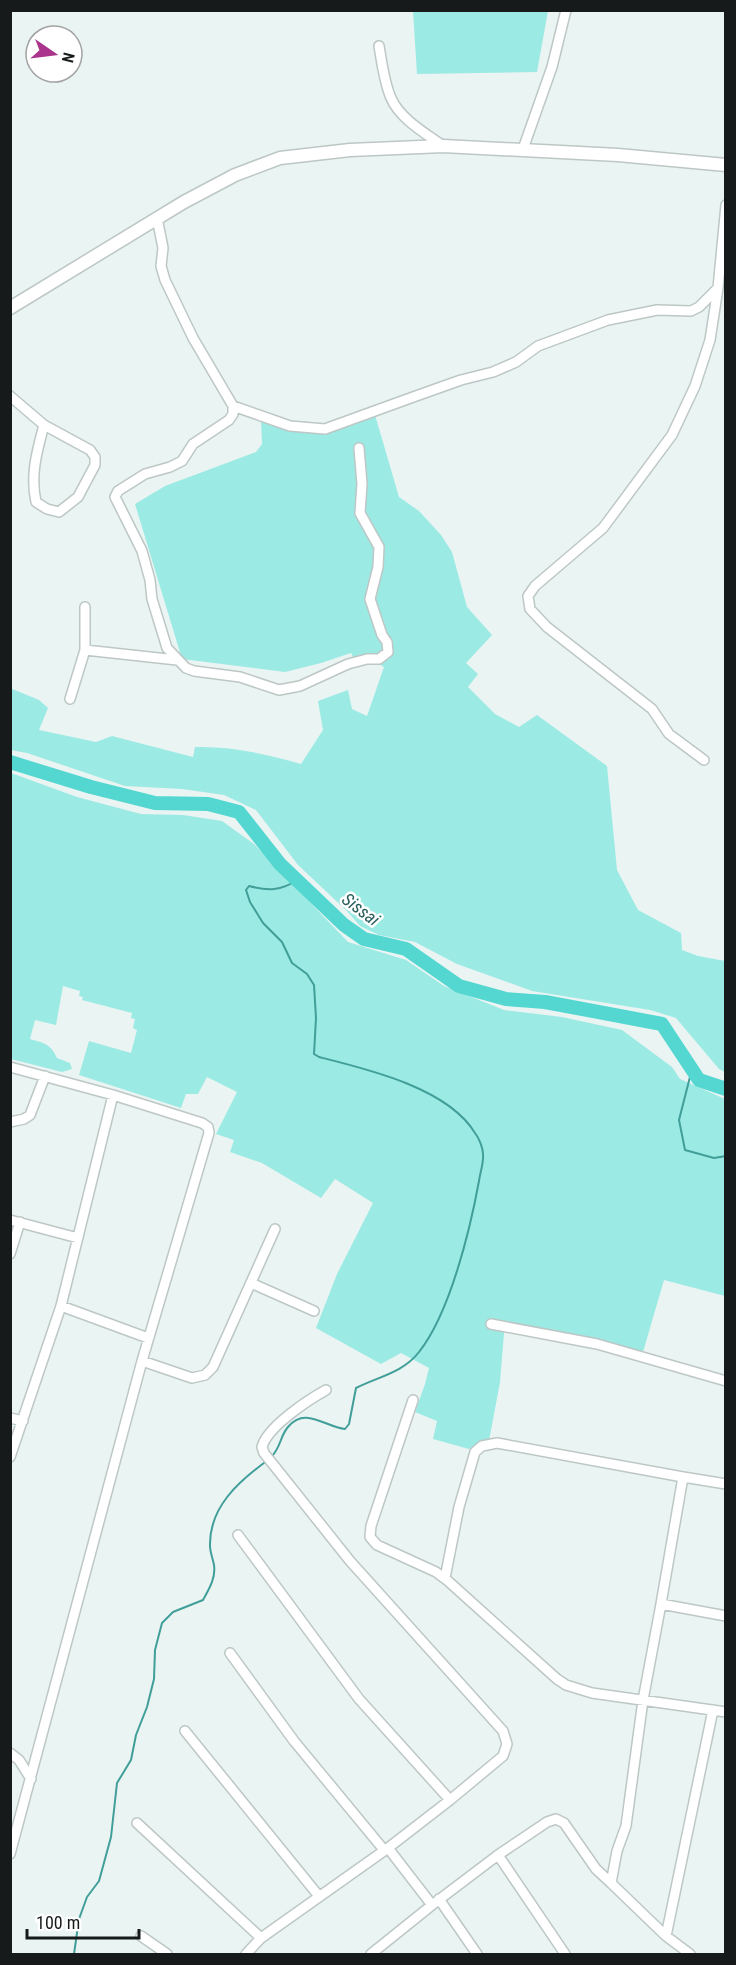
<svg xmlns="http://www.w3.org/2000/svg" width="736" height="1965" viewBox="0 0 736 1965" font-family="'Roboto Condensed',sans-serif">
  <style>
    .green { fill: #9ceae4 }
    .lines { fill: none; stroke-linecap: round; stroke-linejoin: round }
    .stream { stroke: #419e99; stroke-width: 2 }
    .river { stroke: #54d7d0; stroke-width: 14 }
    .street-casing { stroke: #bdc7c6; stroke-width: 12 }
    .secondary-casing { stroke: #bdc7c6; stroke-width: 15 }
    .street { stroke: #fff; stroke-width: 9 }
    .secondary { stroke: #fff; stroke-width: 12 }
    .labels { text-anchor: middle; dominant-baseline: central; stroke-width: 5; stroke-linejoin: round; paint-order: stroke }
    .water-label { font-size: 18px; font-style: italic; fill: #295f5c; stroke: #fff }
  </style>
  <rect width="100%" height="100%" fill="#e9f4f3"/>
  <path class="green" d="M413 11H548L537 72 417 74Z
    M375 415 399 497 419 511 441 535 452 552 467 607 492 635 466 663 478 674 468 687 495 714 519 727 537 715 607 766 617 870 638 910 681 933 682 950 698 956 725 961V1072L719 1069 676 1018 650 1010 532 991 457 964 415 942 379 935 360 926 347 911 298 865 256 810 224 795 182 789 125 786 27 753 11 750 10 688 39 700 48 708 39 730 96 742 112 736 193 757 195 747C231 746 266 754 301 764L323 730 318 701 348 690 352 709 367 716 384 667 366 657 354 659 351 653 321 663 285 672 182 659 135 504 165 486 256 452 262 444 261 419 325 433Z
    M11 773 77 797 141 814 183 815 222 821 254 844 348 942 406 960 444 986 504 1010 562 1017 622 1030 672 1067 680 1079 725 1099V1296L664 1280 643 1352 505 1321 500 1382 489 1441 469 1449 433 1439 437 1421 415 1412 425 1384 429 1368 401 1353 381 1364 316 1328 337 1274 373 1203 335 1179 321 1198 262 1163 230 1152 234 1140 216 1134 237 1092 207 1077 198 1094H186L181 1108 79 1075 89 1041 131 1053 137 1030 133 1028 135 1019 131 1018 132 1013 82 1000 83 997 79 996 80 991 63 986 56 1025 35 1020 30 1039C44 1043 51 1044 57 1058L70 1063 72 1069 62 1072 11 1059Z"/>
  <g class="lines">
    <path class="stream" d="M692 1069 679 1120 685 1150 714 1158 726 1156
      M272 1456C281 1447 280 1436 288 1427 305 1406 325 1427 345 1429L349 1424 356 1388C377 1377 403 1373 419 1352 450 1313 470 1230 479 1181 480 1173 484 1162 483 1154 483 1148 479 1138 475 1133 448 1088 367 1069 319 1057L314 1054 316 1018 314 985 307 974 292 963 282 942 263 923 250 902 246 890 249 886C268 891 281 891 297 880
      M74 1954 79 1919 87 1897 99 1881 111 1837 117 1783 131 1760 136 1735 147 1707 154 1679 155 1650 162 1623 173 1612 203 1600C209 1589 216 1578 214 1565 213 1559 210 1552 210 1546 209 1507 239 1481 268 1460"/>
    <path class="river" d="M10 762 91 787 155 803 208 804 239 812 280 864 344 925 364 939 406 949 459 986 506 999 545 1002 662 1024 699 1080 726 1089"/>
    <g class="street-casing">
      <path id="street" d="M379 46C382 63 384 82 391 98 400 119 425 133 443 146
        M523 149 552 67 566 10
        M157 218 163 248 161 266 165 280 193 338 233 406V414L229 420 193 444 182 461 170 467 145 474 118 491 115 497 142 551 150 580 152 599 167 648 186 668 194 671 240 677 279 690 300 686 348 664 367 659H379L388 652 387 642 382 635 370 599 378 567 379 547 360 513 362 484 359 448
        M10 396 44 425 90 450 95 457V465L78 497 59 512 47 509 36 502C30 475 37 451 44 425
        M233 406 290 426 325 429 416 396 461 380 493 372 516 362 538 346 608 320 657 310 691 311 699 307 718 288
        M85 650V607
        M70 699 85 650 177 660
        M704 760 669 734 652 709 547 627 530 609 528 596 535 586 603 528 672 435 695 386 710 340 718 288 726 205
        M10 1067 113 1095 202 1123 208 1127 209 1133 142 1361 10 1854
        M10 1122 24 1119 30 1115 45 1076
        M10 1220 78 1238
        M10 1254 20 1222
        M251 1283 314 1311
        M61 1306 148 1338
        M491 1324 597 1344 726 1381
        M142 1361 192 1378 205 1375 213 1367 275 1229
        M413 1400 371 1526 370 1537 377 1545 436 1572 448 1581 557 1679 566 1685 592 1693 726 1712
        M10 1418 23 1421
        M10 1457 61 1306 113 1095
        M238 1535 359 1699 450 1800
        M445 1578 459 1507 475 1452 482 1446 497 1443 683 1477
        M661 1604 683 1477 726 1484
        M230 1653 294 1741 384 1850
        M185 1731 318 1895
        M10 1753 19 1760 31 1779
        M137 1823 261 1938
        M388 1848 432 1905
        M439 1899 477 1954
        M141 1936 167 1954
        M666 1936 713 1710
        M246 1954 261 1938 388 1848 450 1800 503 1756 507 1744 503 1731 350 1561 264 1453 262 1447C267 1427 308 1400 326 1390
        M371 1954 432 1905 498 1855
        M565 1954 498 1855 547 1822 556 1819 564 1823 596 1869 611 1883
        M690 1954 666 1936 611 1883 617 1851 626 1826 643 1700 661 1604 726 1616"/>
    </g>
    <g class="secondary-casing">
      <path id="secondary" d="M10 308 184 202 235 175 280 158 350 150 443 146 618 155 726 165"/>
    </g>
    <use href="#street" class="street"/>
    <use href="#secondary" class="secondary"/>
  </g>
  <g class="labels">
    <g class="water-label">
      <text transform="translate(361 909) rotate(37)">Sissai</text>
    </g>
  </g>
  <rect width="736" height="1965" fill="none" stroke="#161a1a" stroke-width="24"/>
  <g transform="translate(54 54) rotate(104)"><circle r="28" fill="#ffffff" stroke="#a2a3a3" stroke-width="1.5"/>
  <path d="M0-4.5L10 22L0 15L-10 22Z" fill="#ab358c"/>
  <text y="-9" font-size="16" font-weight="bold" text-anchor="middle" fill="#161a1a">N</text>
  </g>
  <path d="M27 1929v9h112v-9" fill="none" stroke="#161a1a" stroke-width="3"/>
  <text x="36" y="1929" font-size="18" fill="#161a1a" stroke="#ffffff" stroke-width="4.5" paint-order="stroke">100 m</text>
</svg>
